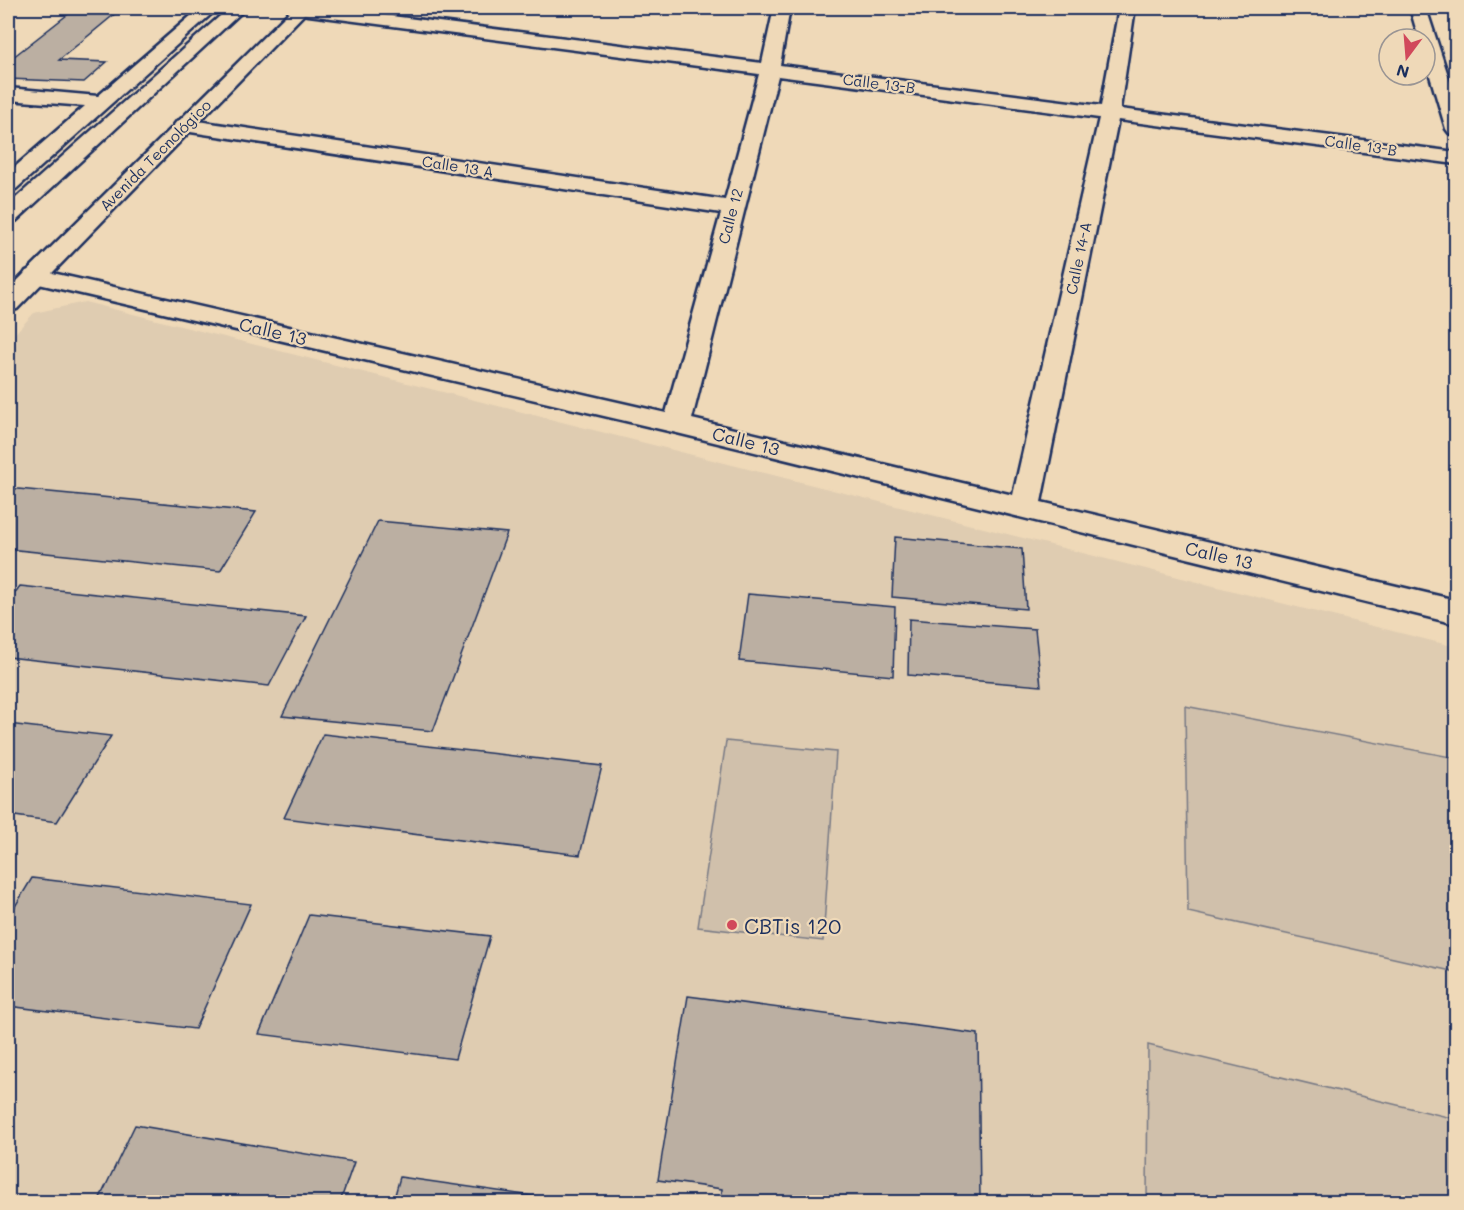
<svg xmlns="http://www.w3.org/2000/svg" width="1464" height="1210" viewBox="0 0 1464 1210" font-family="Mali,sans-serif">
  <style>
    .built { fill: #dfccb1 }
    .green { fill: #d0c0ab; stroke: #767884; stroke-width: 1.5 }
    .building { fill: #bbafa2; stroke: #1b2f5e; stroke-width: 1.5 }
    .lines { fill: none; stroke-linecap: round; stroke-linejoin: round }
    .minor-casing { stroke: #1b2f5e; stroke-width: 5 }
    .primary-casing { stroke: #1b2f5e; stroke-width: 5 }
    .minor { fill: #efd9b8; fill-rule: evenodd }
    .primary { fill: #efd9b8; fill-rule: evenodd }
    .poi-dot { fill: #d1495b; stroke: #efd9b8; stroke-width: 2 }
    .labels { text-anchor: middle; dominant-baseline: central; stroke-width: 4.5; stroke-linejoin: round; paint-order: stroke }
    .far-street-label { font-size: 15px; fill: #1b2f5e; stroke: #efd9b8 }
    .street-label { font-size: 18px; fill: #1b2f5e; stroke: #efd9b8 }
    .near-poi-label { font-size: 21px; fill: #1b2f5e; stroke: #efd9b8; text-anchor: start }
  </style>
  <rect width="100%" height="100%" fill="#efd9b8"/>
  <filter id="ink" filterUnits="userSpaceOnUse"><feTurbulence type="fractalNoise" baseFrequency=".0167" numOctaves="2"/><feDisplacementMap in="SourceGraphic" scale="12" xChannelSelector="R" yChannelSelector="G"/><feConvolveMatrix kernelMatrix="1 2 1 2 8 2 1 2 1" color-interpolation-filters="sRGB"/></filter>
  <g filter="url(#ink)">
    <path class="built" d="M85 302 1456 647V1202H8V341L34 313Z"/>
    <path class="green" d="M1185 706 1456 758V972L1188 912Z
      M726 741 836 752 823 941 698 927Z
      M1148 1045 1456 1119V1202H1147Z"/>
    <path class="building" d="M76 8H122L59 60 107 62 84 82 8 79V61Z
      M8 488 256 512 220 571 8 549Z
      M378 521 507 533 433 731 282 716Z
      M895 537 1022 549 1026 609 892 597Z
      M20 586 306 616 269 686 8 657V602Z
      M748 594 895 607 893 676 739 661Z
      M909 619 1035 629 1041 686 908 675Z
      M8 724 111 736 57 822 8 815Z
      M323 734 602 766 580 855 284 818Z
      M32 878 251 904 195 1029 8 1006V918Z
      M309 915 490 936 455 1059 259 1034Z
      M688 996 978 1034 980 1202H721L722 1189 658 1180Z
      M135 1125 354 1162 340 1202H98Z
      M400 1177 574 1202H393Z"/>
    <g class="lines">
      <g class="minor-casing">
        <path id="minor" d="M200 8H218L16 189 8 190V173L85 106 8 100V88L98 96Z
          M294 8H329L762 63 774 8H790L780 65 1101 106 1119 8H1135L1120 109 1456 152V164L1118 120 1041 502 1456 600V624L677 433 26 281 23 276 26 271 35 269 666 413 721 213 184 131 177 129 174 125 177 121 184 119 725 200 759 74 301 14 295 13ZM778 76 1099 118 1013 495 692 419Z
          M1410 8H1426L1456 100V135L1449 133 1446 129 1425 59V39H1419Z"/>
      </g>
      <g class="primary-casing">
        <path id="primary" d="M229 8H246L16 221 8 223V205Z
          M293 8H310L17 309 8 311V290Z"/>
      </g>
      <use href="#minor" class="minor"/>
      <use href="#primary" class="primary"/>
    </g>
  </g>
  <circle class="poi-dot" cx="732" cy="925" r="6"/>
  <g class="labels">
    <g class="far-street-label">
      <text transform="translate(879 83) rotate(7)">Calle 13-B</text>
      <text transform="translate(1361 145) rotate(8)">Calle 13-B</text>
      <text transform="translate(155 155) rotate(-45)">Avenida Tecnológico</text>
      <text transform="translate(458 166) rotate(9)">Calle 13 A</text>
      <text transform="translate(730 216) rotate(-75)">Calle 12</text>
      <text transform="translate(1078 258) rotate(-78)">Calle 14-A</text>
    </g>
    <g class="street-label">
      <text transform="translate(273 331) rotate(13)">Calle 13</text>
      <text transform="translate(746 441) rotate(14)">Calle 13</text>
      <text transform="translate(1219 555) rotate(13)">Calle 13</text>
    </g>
    <g class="near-poi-label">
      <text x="744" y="925">CBTis 120</text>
    </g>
  </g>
  <rect width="1464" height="1210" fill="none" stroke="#efd9b8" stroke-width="30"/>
  <rect x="15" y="15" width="1434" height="1180" fill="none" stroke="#1b2f5e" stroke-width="2" filter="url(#ink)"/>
  <g transform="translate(1407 57) rotate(196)"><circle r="28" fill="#efd9b8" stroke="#9a9594" stroke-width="1.5"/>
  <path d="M0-4.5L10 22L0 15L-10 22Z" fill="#d1495b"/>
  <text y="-9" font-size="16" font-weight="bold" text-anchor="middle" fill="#1b2f5e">N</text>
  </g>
</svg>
